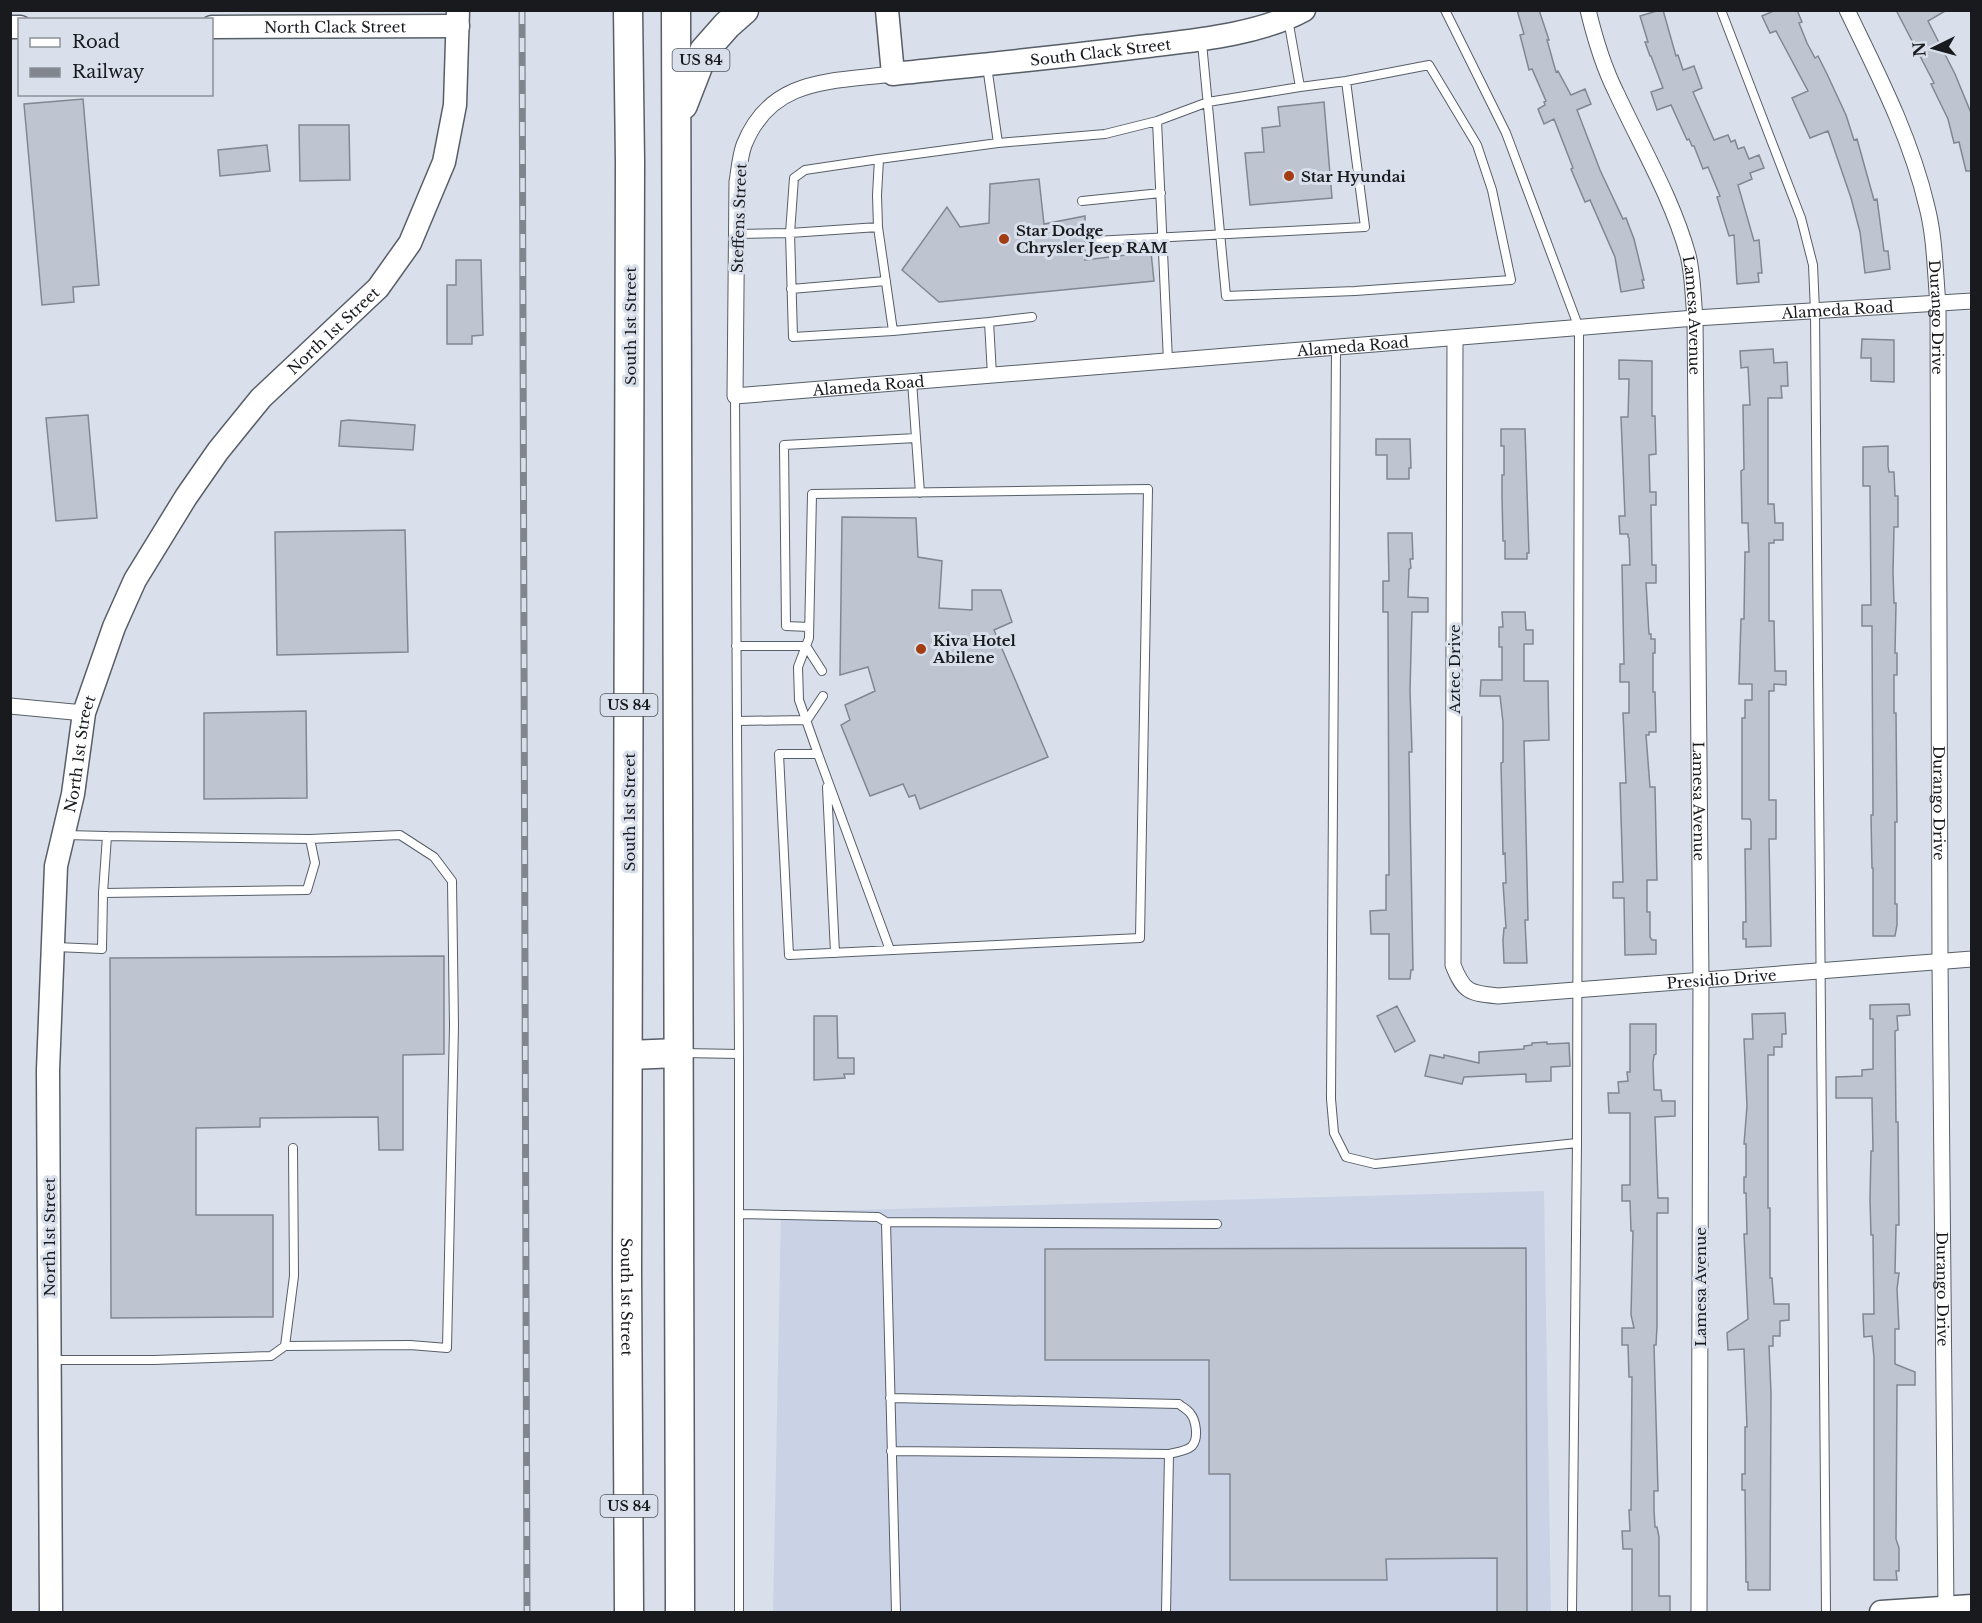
<svg xmlns="http://www.w3.org/2000/svg" width="1982" height="1623" viewBox="0 0 1982 1623" font-family="'Libre Baskerville',serif">
  <style>
    .built { fill: #c9d3e5 }
    .building { fill: #bec5d0; stroke: #828892; stroke-width: 1.5 }
    .lines { fill: none; stroke-linecap: round; stroke-linejoin: round }
    .lane-casing { stroke: #585e68; stroke-width: 10 }
    .street-casing { stroke: #585e68; stroke-width: 17 }
    .secondary-casing { stroke: #585e68; stroke-width: 25 }
    .highway-casing { stroke: #585e68; stroke-width: 31 }
    .lane { stroke: #fff; stroke-width: 8 }
    .street { stroke: #fff; stroke-width: 15 }
    .secondary { stroke: #fff; stroke-width: 22 }
    .highway { stroke: #fff; stroke-width: 28 }
    .rail-casing { stroke: #81868e; stroke-width: 7 }
    .rail { stroke: #d9e0eb; stroke-width: 4.5; stroke-dasharray: 14; stroke-linecap: butt }
    .poi-dot { fill: #a33e13; stroke: #d9e0eb; stroke-width: 2 }
    .labels { text-anchor: middle; dominant-baseline: central; stroke-width: 6; stroke-linejoin: round; paint-order: stroke }
    .shield { fill: #d9e0eb; stroke: #52555c; stroke-width: 1.5 }
    .shield-label { font-size: 14px; font-weight: bold; fill: #181a1e }
    .street-label { font-size: 15px; fill: #181a1e; stroke: #d9e0eb }
    .poi-label { font-size: 15px; font-weight: bold; fill: #181a1e; stroke: #d9e0eb; text-anchor: start }
  </style>
  <rect width="100%" height="100%" fill="#d9e0eb"/>
  <path class="built" d="M1544 1191 1551 1612H773L781 1212Z"/>
  <path class="building" d="M1517 10H1539L1549 40H1547L1556 72 1558 71 1571 95 1585 89 1591 104 1577 110 1600 170 1623 219 1626 218 1634 239 1644 280H1642L1644 288 1621 292 1615 257 1590 200 1585 202 1571 169 1573 168 1554 119 1544 124 1538 109 1545 105 1544 102 1546 101 1532 69 1529 70 1520 35 1524 34Z
    M1660 10H1663L1676 56 1678 55 1683 70 1694 66 1702 88 1693 92 1714 140 1728 135 1731 142 1735 140 1738 149 1744 147 1749 159 1759 155 1764 168 1750 173 1752 179 1738 185 1754 241 1759 240 1762 273H1758L1759 282 1737 284 1734 235 1729 236 1717 197 1720 196 1708 167 1703 169 1694 146H1692L1689 139 1687 140 1671 105 1657 110 1651 92 1663 88 1651 56H1650L1645 42H1648L1640 16Z
    M1776 10H1797L1802 22 1799 23 1807 43 1815 58 1818 56 1827 74 1846 115 1854 140 1857 139 1874 200 1877 199 1884 251H1888L1890 269 1865 273 1860 232 1851 198 1828 131 1810 138 1792 98 1808 91 1776 31 1770 33 1762 16Z
    M1896 10H1947L1928 21 1955 74 1971 113V171H1966L1959 142 1954 143 1948 119 1931 84 1934 83Z
    M83 99 99 285 73 287 74 302 42 305 24 104Z
    M1324 102 1332 198 1250 205 1245 153 1264 152 1262 128 1280 126 1278 107Z
    M299 125H349L350 180 300 181Z
    M267 145 270 171 220 176 218 150Z
    M1039 179 1044 224 1085 216V260L1151 252 1154 281 939 302 902 270 947 207 960 227 989 223 990 184Z
    M456 260H481L483 335 472 336V344H447V285H456Z
    M1862 339 1894 340V382L1871 381V358H1861Z
    M1773 349 1774 363 1787 362 1788 386H1781L1782 398H1768V504H1774L1775 523H1783V540H1774V543H1769V621H1774L1775 671H1786V685L1774 684V691H1769V800H1776V839H1769L1771 946 1746 947V939H1743V922H1746L1745 849H1751V822L1750 819H1742V718H1745V700H1752V684H1739L1741 619H1744L1745 552H1749L1748 523H1742L1741 471 1744 469 1743 405H1750L1748 367 1741 368 1740 351Z
    M1619 360 1652 361V416H1655L1656 454 1649 455 1650 492H1656V505H1651L1652 565H1656V583H1646L1649 634H1651V639H1655V653H1653V692H1655L1656 732H1649V735H1646L1650 787H1655L1657 880H1647V912H1650V937L1652 940H1656V954L1625 955 1624 898H1613V882H1623L1620 783H1626L1623 713H1629V682H1620V664H1624L1622 565H1630L1629 538 1628 537V534H1620L1619 516H1625L1621 417H1628L1629 379H1619Z
    M88 415 97 518 56 521 46 418Z
    M349 420 415 425 413 450 339 446 341 421Z
    M1501 429H1525L1529 553H1527V559H1505V541H1503L1502 496V475H1504V446H1501Z
    M1376 439H1410L1411 468H1409V479H1387V455H1376Z
    M1888 446V466L1889 472H1894L1895 496H1898V527H1894L1893 572 1894 603H1896L1895 653H1897V675H1894V713H1896L1897 822H1895V904H1897V925L1895 936H1873V868H1872L1871 815H1873L1872 626H1862V605H1871L1870 486H1863V447Z
    M842 517 916 518 918 557 942 561 939 608 972 610V590H1001L1012 622 994 630 1048 757 920 809 915 795 909 797 903 784 870 796 841 725 850 720 845 705 875 691 868 667 840 675Z
    M405 530 408 652 277 655 275 532Z
    M1388 533H1412L1413 559H1410L1411 568 1409 569 1408 597 1428 598V612H1412L1410 691 1412 752H1409L1413 970H1411L1410 979H1389V934H1371L1370 911 1386 910V875H1389L1388 612H1383V581H1389Z
    M1502 612H1525L1526 630H1533V644H1524V681H1548L1549 740 1524 741 1528 920H1525L1527 963H1504L1503 940 1504 928H1506L1503 883H1506L1505 853 1503 854 1501 763 1503 762V722L1500 696H1480L1481 680H1502V647H1499V627H1503Z
    M306 711 307 798 204 799V713Z
    M444 956V1054L403 1055V1150H379L378 1117 260 1118V1127L196 1128V1215H273V1317L111 1318 110 958Z
    M1909 1004 1910 1015 1897 1016 1898 1030 1895 1031 1896 1122H1898L1899 1225H1896L1895 1273H1899L1897 1289 1899 1329H1895V1364L1915 1372V1385H1897L1896 1539 1899 1548V1571H1896L1897 1580H1874V1358L1872 1336 1864 1337 1863 1314H1874L1873 1235H1871L1870 1200 1871 1151H1873L1872 1098H1836V1077L1862 1076V1070L1873 1069V1019H1870V1005Z
    M1397 1006 1415 1041 1395 1052 1377 1016Z
    M1785 1013 1786 1034H1782V1047H1774V1055H1768V1208H1770V1278H1772L1774 1304H1789V1320L1780 1321V1336H1773V1346H1769L1771 1393 1770 1590H1748V1582H1746L1745 1490H1742V1474H1745V1427H1747L1744 1349 1728 1350 1727 1333 1748 1319 1744 1234H1747L1746 1193H1744V1177H1746V1144H1744L1747 1106 1744 1039H1753L1752 1014Z
    M814 1016H837L838 1058H854V1074H844L845 1078 814 1080Z
    M1630 1024H1656V1054L1654 1055 1653 1063 1654 1090H1661L1662 1101H1675V1116L1655 1117 1658 1198H1668V1213H1657V1327L1656 1345H1654L1658 1491H1654V1510L1655 1527H1657L1659 1537V1596H1670V1612H1632V1549H1623L1622 1531H1630L1629 1510H1631L1632 1377H1629L1628 1345H1622V1328H1634L1631 1315 1633 1231H1631L1630 1201H1622V1185H1630V1113H1609L1608 1093H1619L1618 1082 1628 1081 1627 1072H1630Z
    M1547 1042V1044L1569 1043 1570 1066 1551 1067V1081L1526 1082V1074L1464 1077 1462 1084 1425 1076 1430 1055 1444 1058V1055L1479 1063V1052L1524 1049V1046L1532 1045V1043Z
    M1526 1248 1527 1612H1497V1558L1386 1559 1387 1580H1230V1474H1209V1360H1045V1249Z"/>
  <g class="lines">
    <g class="lane-casing">
      <path id="lane" d="M1445 10 1506 133 1579 328 1577 1143 1572 1612
        M1721 10 1801 218 1813 265 1815 311 1826 1612
        M1202 43 1226 296 1355 291 1511 280 1492 190 1477 145 1429 65 1346 81
        M987 66 998 143 1105 134 1157 121
        M879 159 805 170 794 178 790 233 793 337 893 331
        M1082 201 1161 193
        M878 227 877 195 879 159 998 143
        M737 234 790 233 878 227 893 331 989 322 992 375
        M1094 241 1365 227 1346 81 1300 87
        M791 289 886 281
        M989 322 1032 317
        M1336 348 1331 1099 1334 1133 1346 1157 1375 1164 1577 1143
        M1168 361 1157 121 1208 102 1300 87 1288 19
        M735 396 739 1054V1612
        M916 438 920 493
        M809 627 786 626 784 445 916 438 912 381
        M736 646H806
        M806 646 822 671
        M737 721 807 720 823 696
        M818 754 799 700 798 667 809 638 812 494 1148 489 1140 938 789 955 779 754H818L890 950
        M827 787 835 953
        M103 893 307 890 315 863 310 839 107 836
        M56 947 102 949 103 893 107 836 65 835
        M683 1053 739 1054
        M739 1214 878 1217 886 1222 896 1612
        M886 1222 1217 1224
        M285 1346 410 1345 447 1348 454 1026 452 881 434 857 400 835 310 839
        M51 1360H154L271 1356 285 1346 294 1276 293 1148
        M890 1398 1179 1404C1182 1407 1187 1409 1190 1413 1196 1420 1199 1438 1192 1446 1187 1451 1176 1452 1169 1454L891 1451
        M1166 1612 1169 1454"/>
    </g>
    <g class="street-casing">
      <g id="street">
        <path id="s1" d="M1588 10C1595 39 1603 66 1616 92 1641 146 1672 198 1688 255 1693 275 1693 298 1695 318L1701 981 1699 1612"/>
        <path id="s2" d="M1847 10C1878 74 1911 138 1927 207 1935 238 1935 272 1938 304L1940 961 1946 1612"/>
        <path id="s3" d="M893 74C831 82 771 77 744 145 740 156 739 170 737 182L735 396 1695 318 1972 301"/>
        <path id="s4" d="M1455 339 1453 965C1464 993 1470 993 1498 996L1972 959"/>
        <path d="M10 706 84 713"/>
      </g>
    </g>
    <g class="secondary-casing">
      <g id="secondary">
        <path id="s5" d="M887 10 893 74C978 65 1063 57 1148 46 1198 40 1260 34 1304 10"/>
        <path d="M10 27H20"/>
        <path id="s6" d="M212 27 458 26"/>
        <path id="s7" d="M51 1612 48 1070 56 866 73 794 84 713 114 627 135 580 186 497 218 451 261 398 378 288 410 243 444 162 455 105 458 10"/>
        <path d="M1881 1612 1972 1606"/>
      </g>
    </g>
    <g class="highway-casing">
      <g id="highway">
        <path id="s8" d="M628 10 630 162 627 1272 629 1612"/>
        <path d="M676 10 680 1612"/>
        <path d="M683 105 704 51 727 25 744 10"/>
        <path d="M629 1055 678 1053"/>
      </g>
    </g>
    <use href="#lane" class="lane"/>
    <use href="#street" class="street"/>
    <use href="#secondary" class="secondary"/>
    <use href="#highway" class="highway"/>
    <g class="rail-casing">
      <path id="rail" d="M522 10 527 1612"/>
    </g>
    <use href="#rail" class="rail"/>
  </g>
  <g class="poi-dot">
    <circle cx="1289" cy="176" r="6"/>
    <circle cx="1004" cy="239" r="6"/>
    <circle cx="921" cy="649" r="6"/>
  </g>
  <g class="labels">
    <g class="shield">
      <rect x="672.5" y="49" width="57" height="22" rx="4.5"/>
      <rect x="600.5" y="694" width="57" height="22" rx="4.5"/>
      <rect x="600.5" y="1495" width="57" height="22" rx="4.5"/>
    </g>
    <g class="shield-label">
      <text x="701" y="60">US 84</text>
      <text x="629" y="705">US 84</text>
      <text x="629" y="1506">US 84</text>
    </g>
    <g class="street-label">
      <text stroke="none"><textPath href="#s6" startOffset="123">North Clack Street</textPath></text>
      <text stroke="none"><textPath href="#s5" startOffset="273">South Clack Street</textPath></text>
      <text transform="translate(739 218) rotate(-88)">Steffens Street</text>
      <text stroke="none"><textPath href="#s3" startOffset="1534">Alameda Road</textPath></text>
      <text stroke="none"><textPath href="#s1" startOffset="326">Lamesa Avenue</textPath></text>
      <text stroke="none"><textPath href="#s2" startOffset="324">Durango Drive</textPath></text>
      <text transform="translate(630 326) rotate(-90)">South 1st Street</text>
      <text stroke="none"><textPath href="#s7" startOffset="1365">North 1st Street</textPath></text>
      <text stroke="none"><textPath href="#s3" startOffset="1048">Alameda Road</textPath></text>
      <text stroke="none"><textPath href="#s3" startOffset="562">Alameda Road</textPath></text>
      <text transform="translate(1454 669) rotate(-90)">Aztec Drive</text>
      <text stroke="none"><textPath href="#s7" startOffset="861">North 1st Street</textPath></text>
      <text stroke="none"><textPath href="#s1" startOffset="812">Lamesa Avenue</textPath></text>
      <text stroke="none"><textPath href="#s2" startOffset="810">Durango Drive</textPath></text>
      <text transform="translate(629 812) rotate(-90)">South 1st Street</text>
      <text stroke="none"><textPath href="#s4" startOffset="910">Presidio Drive</textPath></text>
      <text transform="translate(49 1237) rotate(-90)">North 1st Street</text>
      <text transform="translate(1700 1287) rotate(-90)">Lamesa Avenue</text>
      <text stroke="none"><textPath href="#s2" startOffset="1296">Durango Drive</textPath></text>
      <text stroke="none"><textPath href="#s8" startOffset="1287">South 1st Street</textPath></text>
    </g>
    <g class="poi-label">
      <text x="1301" y="176">Star Hyundai</text>
      <text x="1016" y="230">Star Dodge<tspan x="1016" dy="17">Chrysler Jeep RAM</tspan></text>
      <text x="933" y="640">Kiva Hotel<tspan x="933" dy="17">Abilene</tspan></text>
    </g>
  </g>
  <rect width="1982" height="1623" fill="none" stroke="#181a1e" stroke-width="24"/>
  <rect x="18" y="18" width="195" height="78" fill="#d9e0eb" stroke="#8c9199" stroke-width="1.5"/>
  <rect x="30" y="38" width="30" height="9" fill="#ffffff" stroke="#8c9199" stroke-width="1.5"/>
  <text x="72" y="48" font-size="18" fill="#181a1e">Road</text>
  <rect x="30" y="68" width="30" height="9" fill="#81868e" stroke="#8c9199" stroke-width="1.5"/>
  <text x="72" y="78" font-size="18" fill="#181a1e">Railway</text>
  <g transform="translate(1934 48) rotate(265)" stroke="#d9e0eb" stroke-width="4.5" paint-order="stroke">
  <path d="M0-4.5L10 22L0 15L-10 22Z" fill="#181a1e"/>
  <text y="-9" font-size="16" font-weight="bold" text-anchor="middle" fill="#181a1e">N</text>
  </g>
</svg>
